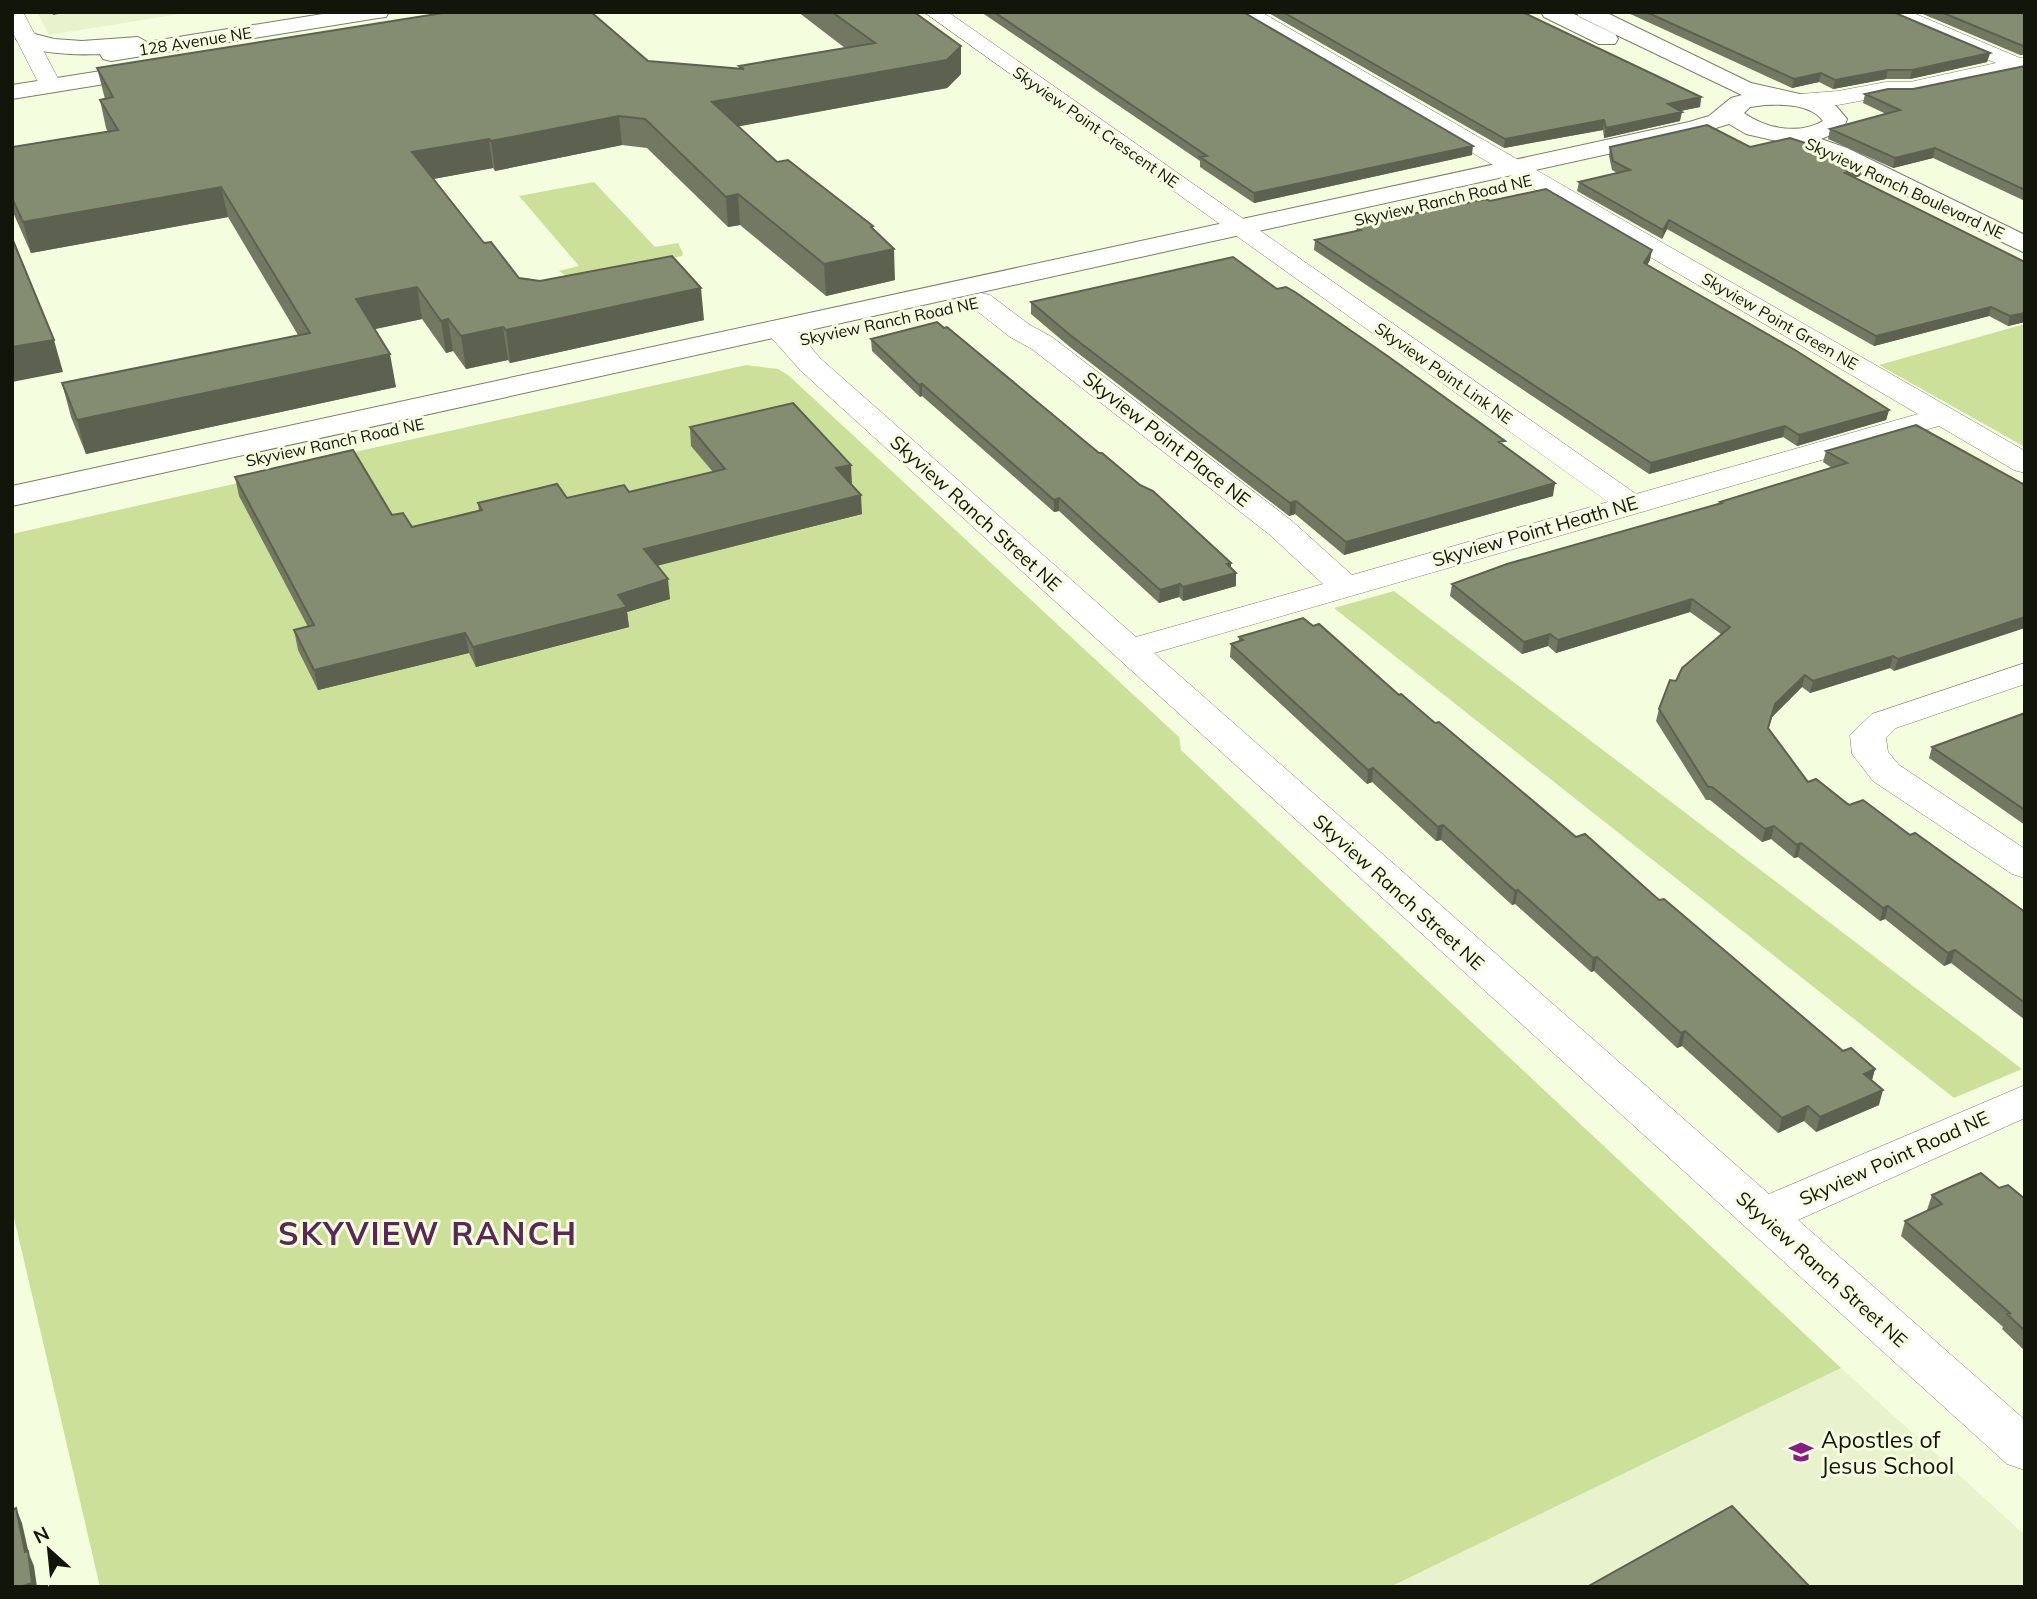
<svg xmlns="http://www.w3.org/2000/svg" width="2037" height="1599" viewBox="0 0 2037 1599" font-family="Mulish,sans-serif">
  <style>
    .built { fill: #e8f2cd }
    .green { fill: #cde099 }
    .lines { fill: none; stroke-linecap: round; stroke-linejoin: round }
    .street-casing { stroke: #788065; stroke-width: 1 }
    .secondary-casing { stroke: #788065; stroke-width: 2 }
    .street { fill: #fff; fill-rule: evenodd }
    .secondary { fill: #fff; fill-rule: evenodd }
    .wall { fill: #727861 }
    .shaded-wall { fill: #5c624f }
    .building { fill: #848c71; stroke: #5c624f; stroke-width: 2 }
    .labels { text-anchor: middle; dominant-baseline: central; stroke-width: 6; stroke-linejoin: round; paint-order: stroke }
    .far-street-label { font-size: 16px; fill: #12150a; stroke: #f4fedf }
    .street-label { font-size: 19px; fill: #12150a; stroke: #f4fedf }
    .near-poi-label { font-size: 23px; fill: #12150a; stroke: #f4fedf; text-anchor: start }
    .near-district-label { font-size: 32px; font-weight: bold; letter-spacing: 2px; fill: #5a2756; stroke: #f4fedf }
  </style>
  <rect width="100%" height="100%" fill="#f4fedf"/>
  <path class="built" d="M37 12H192L49 35Z
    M1841 1368 2025 1535V1587H1390Z"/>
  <path class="green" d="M594 182 655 247 678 243 683 253 682 256 585 277 566 276 559 271 579 266 519 196Z
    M2025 324V447L1879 365Z
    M746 365 778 369 788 375 1179 737 1181 750 1841 1368 1390 1587H100L12 1209V534L300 469 314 461Z
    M1394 591 2022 1069 1954 1098 1334 608Z"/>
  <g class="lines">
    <g class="street-casing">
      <path id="street" d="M12 12H23L62 86 59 91H43L40 86 12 31Z
        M924 12H948L1636 494 1918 414 1239 16 1236 12H1261L2025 451V473L2014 470 1939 426 1154 653 1769 1194 2025 1085V1118L1798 1220 2025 1420V1470L2007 1464 801 371 768 334 764 328 768 322C792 316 806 343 821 359L1136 637 1323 584 1270 535 1032 349 1010 337 972 307 968 301 972 295 981 293 990 295 1030 325 1052 337 1292 521 1352 575 1608 502Z
        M1883 12H1911L2020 58 2025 57V72L1910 96H1886L1838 105H1787L1784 100 1787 95 1838 91 1886 82H1910L1996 63 1886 16Z
        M2025 663V684L1896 728 1886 738 1888 752 1899 765 2025 849V878L2012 874 1873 781 1852 754 1850 735 1872 714Z"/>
    </g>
    <g class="secondary-casing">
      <path id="secondary" d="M335 12H389L386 17 378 18 111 61 103 59 100 54C81 55 27 55 16 39L19 34 27 32 54 39 82 41 138 37 147 42Z
        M1541 12H1570L1615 34 1618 39 1615 44H1599L1544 17Z
        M1576 12H1605L1751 83 1826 100 1836 106 1847 119 1843 130 1821 139 1847 148 2025 235V253L1829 158 1786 143 1746 134 1729 124 1689 136 12 506V486L1689 122 1709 116 1731 98 1742 95 1579 17ZM1765 105C1784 104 1811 104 1823 121 1798 135 1767 129 1744 113L1750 107Z
        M152 63 160 65 163 70 160 75 12 99V85Z"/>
    </g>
    <use href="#street" class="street"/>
    <use href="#secondary" class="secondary"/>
  </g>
  <path class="wall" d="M798 12H914L961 46V74L947 88 738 126 777 162 874 229 895 280 826 296 740 225 728 227 647 148 622 145 495 171 493 168 433 179 484 243 519 278 704 320 510 363 508 360 466 369 453 351 446 353 422 319 374 329 396 387 86 454 71 417 62 383 298 335 228 217 31 253 12 210V147L108 132 106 128 100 100 105 99 97 68 648 61 739 69V66L845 48Z
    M981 12H1243L1472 155 1254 203 1200 167V161Z
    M1267 12H1522L1701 97 1700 107 1680 111V121L1604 138 1603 130 1504 148Z
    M1626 12H1893L1990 53 1987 62 1910 79H1886L1833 89 1819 82 1792 88Z
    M1918 12H2025V55H2020Z
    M2025 66V201L1933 158 1893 168 1828 139 1830 129 1886 114 1863 103 1865 94 1913 89Z
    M1610 147H1750L1862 167 1860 176 1855 177 2025 322 2008 326 1989 316 1874 346 1667 229 1662 239 1577 191 1579 182 1617 173 1612 170 1609 156Z
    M1490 201 1650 260 1647 265 1889 410 1886 420 1797 446 1783 437 1649 474 1314 250 1315 240 1356 232 1357 227H1360L1361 224Z
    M1277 289 1504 447 1553 496 1344 555 1295 514 1289 516 1070 347 1031 314V302Z
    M871 339 1231 568 1236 573V586L1183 601 1179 597 1159 603 1059 511 1054 512 922 396 920 397 872 351Z
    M690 427 852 484H850L862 514 657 566 670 599 627 612 629 627 476 667 469 653 318 690 298 650 294 630 308 627 239 496 235 477 392 515 412 527 479 511 478 503 567 498 629 492 713 472 691 446Z
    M1826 451 2025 485 1894 671 1890 668 1810 693 1802 687 1772 717 1768 729 1808 782 1849 805 1910 835 2025 912V1020L1951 963 1944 966 1885 919 1880 921 1798 857 1794 858 1771 839 1762 842 1710 800H1706L1656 721 1659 709 1676 681 1721 634 1690 612 1556 653 1548 646 1522 654 1450 596 1452 584 1719 504 1720 502 1832 468 1823 462Z
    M1313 626 1576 837 1659 900 1843 1051 1875 1069 1872 1080 1879 1105 1816 1132 1804 1121 1778 1133 1682 1046 1677 1048 1594 971 1591 972 1515 904 1512 905 1441 840 1436 841 1372 782 1367 784 1230 657 1231 644 1239 641V637Z
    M2025 713V825L1929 758 1932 747Z
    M1999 1188 2025 1199V1351L2002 1329 2003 1327 1901 1236 1905 1221 1928 1211 1927 1210 1932 1195Z"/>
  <path class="shaded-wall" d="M52 12H69L53 15Z
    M961 46V74L947 88 714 131 712 102Z
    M1990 53 1987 62 1910 79 1912 70Z
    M1888 70 1886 79 1833 89 1835 80Z
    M1821 73 1819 82 1792 88 1794 79Z
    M1701 97 1700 107 1666 114 1668 104Z
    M1682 112 1680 121 1604 138 1606 128Z
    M619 116 622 145 495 171 491 141Z
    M1604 120 1603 130 1504 148 1505 139Z
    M489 139 493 168 417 182 412 152Z
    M1473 146 1472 155 1254 203V193Z
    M1935 148 1933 158 1893 168 1895 158Z
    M1862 167 1860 176 1843 182 1845 173Z
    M221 187 228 217 31 253 23 222Z
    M738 194 740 225 728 227 726 197Z
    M1669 220 1667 229 1662 239 1663 230Z
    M873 226 874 253 894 249 895 280 826 296 824 264 871 227Z
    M1652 250 1650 260 1643 273 1644 263Z
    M417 287 422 319 362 332 356 299Z
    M701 288 704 320 510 363 506 330Z
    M1991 307 1989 316 1874 346 1876 336Z
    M2025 313V322L2008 326 2010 316Z
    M448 319 453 351 446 353 441 321Z
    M503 327 508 360 466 369 461 336Z
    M54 340 63 372 12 382V347Z
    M390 354 396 387 86 454 77 420Z
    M922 384V396L920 397 919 385Z
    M1889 410 1886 420 1797 446 1799 435Z
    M1785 426 1783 437 1649 474 1651 463Z
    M851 465 852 484 837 487 836 468Z
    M1555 483 1553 496 1344 555 1346 542Z
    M861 495 862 514 647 568 644 549Z
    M1059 498V511L1054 512V500Z
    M1296 501 1295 514 1289 516 1290 503Z
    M1231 563V574L1236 573V586L1183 601V587L1227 564Z
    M668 579 670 599 627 612 629 627 476 667 473 647 618 595Z
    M1180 584 1179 597 1159 603 1160 590Z
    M1692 599 1690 612 1556 653 1558 640Z
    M2025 617V628L1894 671 1898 659Z
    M465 633 469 653 318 690 314 670Z
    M1550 634 1548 646 1522 654 1524 642Z
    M1893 656 1890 668 1810 693 1813 681Z
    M1805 675 1802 687 1772 717 1765 740 1775 704Z
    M1373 768 1372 782 1367 784 1368 770Z
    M1443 825 1441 840 1436 841 1438 827Z
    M1774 826 1771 839 1762 842 1765 829Z
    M1801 843 1798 857 1794 858 1797 845Z
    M1518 890 1515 904 1512 905 1515 891Z
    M1888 906 1885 919 1880 921 1883 908Z
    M1955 950 1951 963 1944 966 1948 953Z
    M1597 957 1594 971 1591 972 1593 958Z
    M1685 1031 1682 1046 1677 1048 1681 1033Z
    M1875 1069 1871 1083 1864 1074Z
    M1883 1090 1879 1105 1816 1132 1820 1117Z
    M1808 1106 1804 1121 1778 1133 1782 1118Z
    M16 1508 22 1523 29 1554 34 1566 37 1587H20L25 1552Z"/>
  <path class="building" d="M449 12H591L648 61 744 69 739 66 875 43 832 12H914L961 46 947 60 712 102 777 162 788 160 873 226 871 227 894 249 824 264 738 194 726 197 645 119 619 116 491 141 489 139 412 152 484 243 491 242 519 278 540 281 672 256 701 288 506 330 503 327 461 336 448 319 441 321 417 287 356 299 390 354 77 420 62 383 310 333 221 187 23 222 12 198V147L118 130 100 100 113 97 97 68Z
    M994 12H1243L1473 146 1254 193 1200 157 1207 156Z
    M1283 12H1522L1701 97 1668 104 1682 112 1606 128 1604 120 1505 139Z
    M1646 12H1893L1990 53 1912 70H1888L1835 80 1821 73 1794 79Z
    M1941 12H2025V46H2023Z
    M2025 66V190L1935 148 1895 158 1830 129 1900 110 1865 94 1888 89H1913Z
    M1707 125 1750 147 1790 138 1830 151 1862 167 1845 173 2025 262V313L2010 316 1991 307 1876 336 1669 220 1663 230 1579 182 1630 170 1613 161 1610 147Z
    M1546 189 1652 250 1644 263 1795 350 1889 410 1799 435 1785 426 1651 463 1315 240 1361 230 1357 227 1364 226 1361 224 1486 199 1490 201Z
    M12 238 54 340 12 347Z
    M1233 257 1277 289 1286 287 1295 292 1389 357 1505 441 1499 442 1555 483 1346 542 1296 501 1290 503 1070 335 1031 302Z
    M937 322 944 328 947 327 1099 453H1102L1140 485 1153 491 1231 563 1227 564 1236 573 1183 587 1180 584 1160 590 1059 498 1054 500 922 384 919 385 871 339Z
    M793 403 851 465 836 468 861 495 644 549 668 579 618 595 627 607 473 647 465 633 314 670 294 630 314 625 235 477 353 450 392 515 403 513 412 527 482 510 478 503 557 484 567 498 624 485 629 492 725 469 690 427Z
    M1916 425 2025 485V617L1898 659 1893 656 1813 681 1805 675 1775 704 1768 728 1808 782 1816 779 1849 805 1863 800 1910 835 1915 833 2025 912V1003L1955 950 1948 953 1888 906 1883 908 1801 843 1797 845 1774 826 1765 829 1712 787H1708L1659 709 1670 680 1676 681 1682 668 1730 627 1692 599 1558 640 1550 634 1524 642 1452 584 1507 564 1722 503 1720 502 1847 463 1826 451Z
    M1303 618 1313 626 1319 624 1399 695 1401 694 1435 723 1439 722 1576 837 1585 834 1659 900 1664 899 1843 1051 1851 1048 1875 1069 1864 1074 1883 1090 1820 1117 1808 1106 1782 1118 1685 1031 1681 1033 1597 957 1593 958 1518 890 1515 891 1443 825 1438 827 1373 768 1368 770 1231 644 1243 640 1239 637Z
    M2025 713V810L1932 747Z
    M1981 1173 1999 1188 2008 1185 2025 1199V1331L2007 1314 2010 1313 1905 1221 1942 1204 1932 1195Z
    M1732 1506 1810 1587H1587Z
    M16 1508 25 1552 28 1551 32 1583 20 1587H12V1510Z"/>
  <defs>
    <g id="school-bare" transform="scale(1.89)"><path d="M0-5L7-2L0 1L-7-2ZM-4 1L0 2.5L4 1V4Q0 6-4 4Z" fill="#891d82" stroke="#f4fedf" stroke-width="2.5" paint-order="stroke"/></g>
  </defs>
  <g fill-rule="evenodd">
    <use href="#school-bare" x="1801" y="1452"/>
  </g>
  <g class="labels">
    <g class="far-street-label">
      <text transform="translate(195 41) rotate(-9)">128 Avenue NE</text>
      <text transform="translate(1096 127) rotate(35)">Skyview Point Crescent NE</text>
      <text transform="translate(1905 188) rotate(25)">Skyview Ranch Boulevard NE</text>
      <text transform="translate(1443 200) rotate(-13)">Skyview Ranch Road NE</text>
      <text transform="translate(889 321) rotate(-12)">Skyview Ranch Road NE</text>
      <text transform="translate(1780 321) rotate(30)">Skyview Point Green NE</text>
      <text transform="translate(1444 373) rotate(35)">Skyview Point Link NE</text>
      <text transform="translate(335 442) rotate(-12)">Skyview Ranch Road NE</text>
    </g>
    <g class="street-label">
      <text transform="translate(1167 439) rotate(38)">Skyview Point Place NE</text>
      <text transform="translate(976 513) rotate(42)">Skyview Ranch Street NE</text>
      <text transform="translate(1535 531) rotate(-16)">Skyview Point Heath NE</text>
      <text transform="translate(1399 892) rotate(42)">Skyview Ranch Street NE</text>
      <text transform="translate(1894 1158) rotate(-24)">Skyview Point Road NE</text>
      <text transform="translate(1822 1269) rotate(42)">Skyview Ranch Street NE</text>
    </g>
    <g class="near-poi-label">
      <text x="1821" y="1439">Apostles of<tspan x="1821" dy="26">Jesus School</tspan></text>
    </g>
    <g class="near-district-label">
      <text x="428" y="1233">SKYVIEW RANCH</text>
    </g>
  </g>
  <rect width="2037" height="1599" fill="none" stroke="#12150a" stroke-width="28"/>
  <g transform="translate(49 1550) rotate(333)" stroke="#f4fedf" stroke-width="5" paint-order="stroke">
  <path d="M0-5L12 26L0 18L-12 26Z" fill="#12150a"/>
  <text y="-10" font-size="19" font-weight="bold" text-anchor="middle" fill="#12150a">N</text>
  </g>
</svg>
